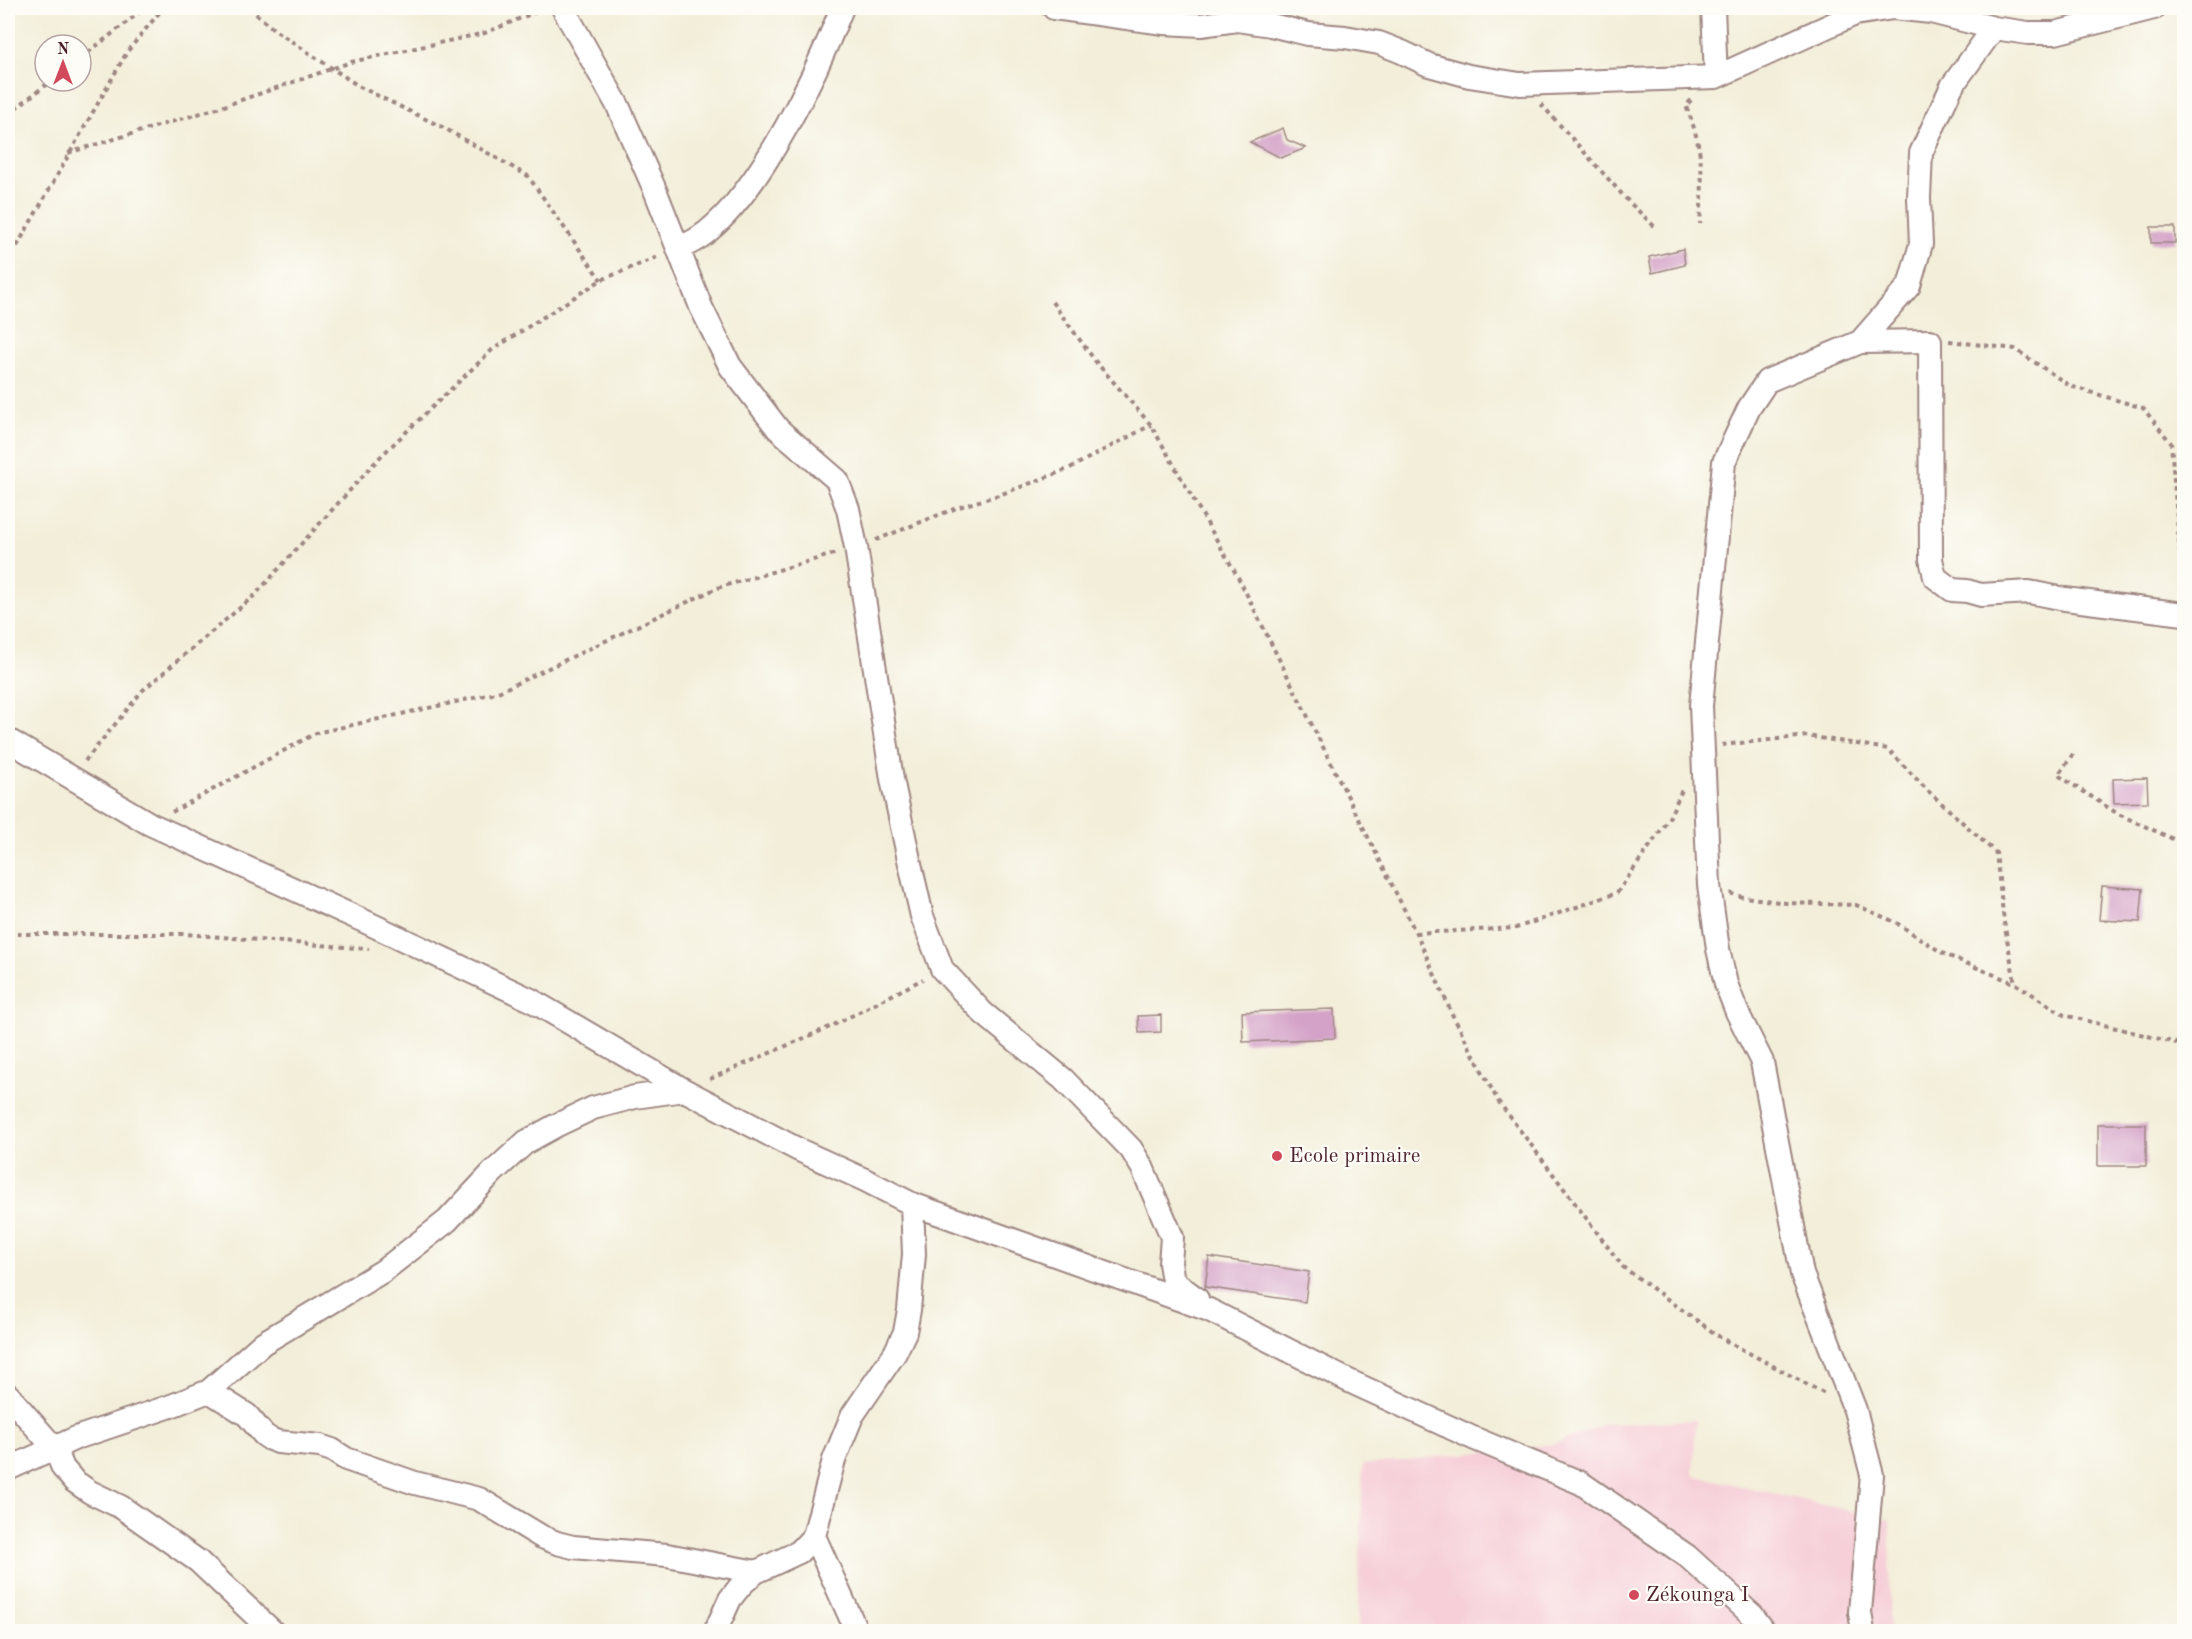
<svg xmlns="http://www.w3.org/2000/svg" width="2192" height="1639" viewBox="0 0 2192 1639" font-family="'Old Standard TT',serif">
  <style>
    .built { fill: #f6cfd8 }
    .building { fill: #d4a2c8 }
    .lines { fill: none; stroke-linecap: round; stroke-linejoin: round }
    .street-casing { stroke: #9e8682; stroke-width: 26 }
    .path { stroke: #9e8682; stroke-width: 4; stroke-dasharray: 4.5 4.5; stroke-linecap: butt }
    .street { stroke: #fff; stroke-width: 22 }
    .poi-dot { fill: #d1495b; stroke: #fdfcf7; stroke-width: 2 }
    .labels { text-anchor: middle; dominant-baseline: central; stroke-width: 4.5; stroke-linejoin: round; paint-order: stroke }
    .poi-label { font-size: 21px; fill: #4a1f2b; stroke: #fdfcf7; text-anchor: start }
  </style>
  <rect width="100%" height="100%" fill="#fdfcf7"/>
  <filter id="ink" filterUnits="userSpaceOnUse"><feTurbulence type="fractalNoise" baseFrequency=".0167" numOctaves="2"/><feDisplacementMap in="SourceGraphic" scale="12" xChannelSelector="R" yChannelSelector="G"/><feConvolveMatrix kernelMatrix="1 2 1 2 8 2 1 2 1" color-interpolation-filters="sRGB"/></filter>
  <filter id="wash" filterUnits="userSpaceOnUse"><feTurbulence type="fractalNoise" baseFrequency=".008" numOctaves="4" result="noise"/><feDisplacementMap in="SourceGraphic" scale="24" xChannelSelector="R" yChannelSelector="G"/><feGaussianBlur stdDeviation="1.35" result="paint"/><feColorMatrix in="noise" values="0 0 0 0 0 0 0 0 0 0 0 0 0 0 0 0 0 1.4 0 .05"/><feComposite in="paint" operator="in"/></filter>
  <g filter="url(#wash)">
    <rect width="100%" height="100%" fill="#f3eed9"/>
    <path class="built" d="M1696 1420 1693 1475 1890 1520 1889 1631 1357 1632 1363 1465 1554 1444 1604 1424Z"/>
    <g id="blocks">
      <path class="building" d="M1283 128 1287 140 1306 148 1281 158 1250 142Z
        M2151 227H2175V243H2151Z
        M1683 249 1685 265 1652 273 1649 257Z
        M2147 778 2148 802 2114 803 2113 779Z
        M2102 886 2143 889 2140 922 2099 920Z
        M1334 1009 1335 1038 1243 1042 1242 1012Z
        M1161 1015V1032L1139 1033 1138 1016Z
        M2098 1124H2146V1166H2098Z
        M1209 1257 1309 1272 1305 1302 1205 1287Z"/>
    </g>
  </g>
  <g filter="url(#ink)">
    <use href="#blocks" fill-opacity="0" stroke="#9e8682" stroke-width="1.5"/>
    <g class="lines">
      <g class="street-casing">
        <path id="street" d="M563 8 618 106 655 190 701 307 730 366 778 429 837 480 848 509 856 547 892 779 908 855 922 916 942 969 983 1013 1063 1079 1131 1149 1142 1167 1172 1237 1170 1263 1173 1281 1197 1299
          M1054 8 1164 23 1201 25 1237 20 1271 25 1308 34 1345 37 1379 43 1402 52 1429 65 1469 76 1520 84 1716 77 1855 14 1893 8 1931 12 1994 28 2028 33H2055L2154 8
          M1713 8 1716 77
          M679 248C689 244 698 239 707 232 763 187 816 74 842 8
          M1860 342 1930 341 1931 559 1935 577 1952 590 1967 591 1981 595 2029 592 2065 599 2184 614
          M8 740 150 824 366 922 531 1000 684 1090 799 1150 865 1180 912 1204 1209 1310 1347 1380 1473 1438 1581 1483 1687 1556 1753 1616 1765 1632
          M209 1391 247 1415 264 1435 270 1439 278 1442 320 1446 332 1450 346 1459 415 1483 479 1499 542 1537 557 1543 573 1547 667 1555 756 1572
          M8 1395 55 1449 63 1468 74 1481 90 1492 121 1507 198 1561 273 1632
          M8 1469 76 1438 171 1406 209 1391 263 1343 383 1271 447 1221 492 1173 526 1142 555 1126 593 1108 635 1097 684 1090
          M814 1536 857 1632
          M715 1632 730 1599 742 1584 756 1572 799 1552 814 1536 834 1460 852 1416 895 1353 905 1332 909 1310 914 1254 912 1204
          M1863 1632 1860 1612 1872 1475 1855 1410 1802 1274 1762 1062 1737 1012 1726 984 1718 949 1709 885 1701 706 1724 462 1749 408 1767 381 1860 342 1909 286 1921 244 1919 198 1921 153 1952 86 1994 28"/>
      </g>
      <path class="path" d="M249 8 276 31 360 87 444 128 528 176 601 280
        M81 58 145 8
        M1691 100 1686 106C1704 149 1703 178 1700 224
        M1541 104 1629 202 1655 227
        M8 114 51 81
        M68 153 221 107 351 62 485 33 543 9
        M8 262 127 52 163 8
        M1052 302 1096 362 1151 425 1239 579 1416 933 1452 1014 1498 1101 1623 1267 1721 1338 1825 1394
        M1949 341 2015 349 2070 386 2143 408 2171 443 2182 581 2184 592
        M876 540 959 507 1002 494 1068 469 1151 425
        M1722 745 1807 736 1888 749 1927 790 1996 853 2004 922 2015 983 2064 1015 2184 1045
        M2073 754 2058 775 2118 814 2184 844
        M85 761 143 690 255 595 380 457 492 350 601 280 660 256
        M172 812 316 733 496 693 717 588 837 553
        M1730 893 1738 896 1786 903 1856 905 1895 922 1944 954 2014 983
        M1416 933 1516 928 1617 893 1668 820 1682 790
        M8 934H185L369 949
        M710 1079 832 1026 923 979"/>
      <use href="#street" class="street"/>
    </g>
  </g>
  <g class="poi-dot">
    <circle cx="1277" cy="1156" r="6"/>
    <circle cx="1634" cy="1595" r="6"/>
  </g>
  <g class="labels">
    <g class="poi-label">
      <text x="1289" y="1156">Ecole primaire</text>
      <text x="1646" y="1595">Zékounga I</text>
    </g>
  </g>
  <rect width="2192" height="1639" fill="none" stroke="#fdfcf7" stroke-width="30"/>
  <g transform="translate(63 63)"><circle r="28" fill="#fdfcf7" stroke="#b5a4a5" stroke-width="1.5"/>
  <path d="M0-4.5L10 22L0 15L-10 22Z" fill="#d1495b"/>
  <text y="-9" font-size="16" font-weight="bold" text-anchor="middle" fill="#4a1f2b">N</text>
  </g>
</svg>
